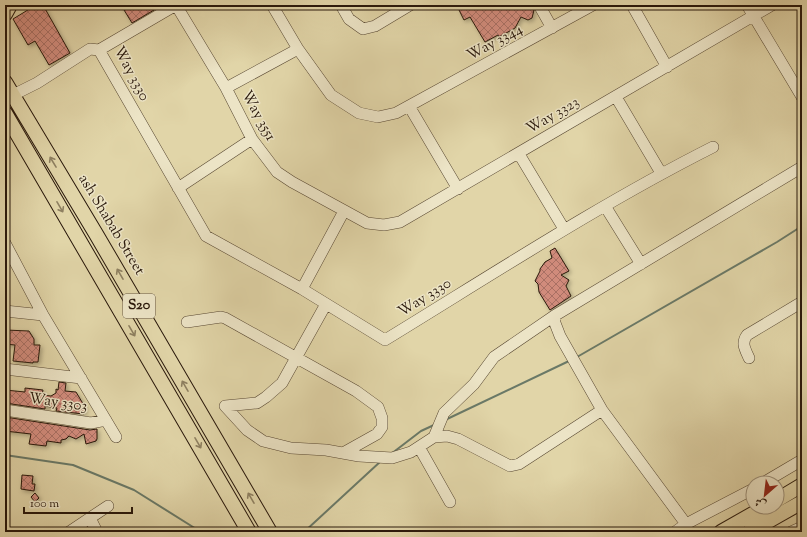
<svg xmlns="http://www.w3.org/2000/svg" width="807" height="537" viewBox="0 0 807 537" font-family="'Sorts Mill Goudy',Amiri,serif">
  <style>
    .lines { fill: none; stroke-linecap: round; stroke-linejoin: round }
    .stream { stroke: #6a7967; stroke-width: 2 }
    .building { fill: url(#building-cross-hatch); stroke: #29180b; filter: url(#shadow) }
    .minor-casing { stroke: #574732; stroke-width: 12 }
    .major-casing { stroke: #29180b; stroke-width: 16 }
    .minor { stroke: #ece4c6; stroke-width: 11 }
    .major { stroke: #e1d5a8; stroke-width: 14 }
    .oneway { stroke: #8e8061 }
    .labels { text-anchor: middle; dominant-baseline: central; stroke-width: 3; stroke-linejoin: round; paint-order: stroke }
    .shield { fill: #ece4c6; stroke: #645543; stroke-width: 1 }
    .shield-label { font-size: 14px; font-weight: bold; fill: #29180b }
    .street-label { font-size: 15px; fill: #29180b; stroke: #ece4c6 }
  </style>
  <defs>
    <pattern id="building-cross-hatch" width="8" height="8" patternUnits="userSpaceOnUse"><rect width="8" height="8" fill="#d28c7d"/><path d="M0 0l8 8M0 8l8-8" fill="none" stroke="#aa7165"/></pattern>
    <filter id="shadow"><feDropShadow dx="2" dy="2" stdDeviation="2" flood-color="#0004"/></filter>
  </defs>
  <rect width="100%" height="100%" fill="#e1d5a8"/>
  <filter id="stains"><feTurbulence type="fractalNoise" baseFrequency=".005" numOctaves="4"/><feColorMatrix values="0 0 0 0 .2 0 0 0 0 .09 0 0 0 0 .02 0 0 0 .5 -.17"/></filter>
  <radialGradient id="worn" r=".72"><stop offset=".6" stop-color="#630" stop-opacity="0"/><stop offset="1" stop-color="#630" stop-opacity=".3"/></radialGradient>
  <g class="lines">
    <path class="stream" d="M577 357 777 242 802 226
      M445 420 569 361
      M391 454 421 431 434 425
      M5 455 73 465 134 490 201 532
      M304 532 381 461"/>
  </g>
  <path class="building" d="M36 5H43L70 53 49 65 35 41 28 45 13 19Z
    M121 5H152L154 10 132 23Z
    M467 5H519L527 8V7L533 8 534 10 532 18 528 20 521 17 515 28 499 37 498 35 485 42 470 17 464 20 459 10Z
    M555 248 569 271 561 275 569 280 566 286 571 296 550 310 539 292 538 284 535 281 540 271V269L545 262 552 258 550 251Z
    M5 330 29 331 34 339V345H40L38 362H33V363L13 361 15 345 5 344Z
    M59 382 66 383 65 391 76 392 85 407 84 414 56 411 57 408 45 406V409L5 403V390L25 392V388L43 390 42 395 51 396 56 393V389L58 390Z
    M5 417 90 430 97 429V439L96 441 86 444 84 434 76 439 69 436 66 439 61 440V443L47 441 46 446 29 444 31 434 5 431Z
    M22 475 33 476 32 484H35L34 491 21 489Z
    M35 493 39 498 35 502 31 497Z"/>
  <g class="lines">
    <g class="minor-casing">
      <path id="minor" d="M176 5 226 88 252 139 277 172 292 182 367 223 384 225 400 222 772 5
        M272 5 298 49 331 95 359 113 378 117 396 113 593 5
        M341 5 349 19 363 29 375 26 410 5
        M539 5 552 28
        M632 5 667 67
        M747 5 802 97
        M99 50 206 236 302 289 385 340C493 274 600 204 713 147
        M99 50 176 5
        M226 88 298 49
        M13 95 37 83 90 49 99 50
        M616 97 661 173
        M409 106 458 189
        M519 154 564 229
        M178 188 252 139
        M605 206 641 264
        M5 243 43 315 116 437
        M302 289 344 211
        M326 304 282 383 266 397 257 403 225 406 247 430 263 441 291 448 326 450 359 456 392 458 411 452 434 437 447 436 458 439 510 466 519 464 602 410
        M5 311 43 315
        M554 316 555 323 560 336 602 410 686 524
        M187 322 221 317 225 318 356 391 378 407 382 418V427L377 434 343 453
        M749 358C745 349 741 343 747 335L802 302
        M5 369 81 378
        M5 410 91 423 106 420
        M434 437 444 413 474 384 494 357 554 316 802 167
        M419 447 450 502
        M763 483 802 460
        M90 518 97 532
        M69 532 108 506
        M675 532 686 524 753 489
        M791 532 802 527"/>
    </g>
    <g class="major-casing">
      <path id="major" d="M5 14 10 5
        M5 82 96 234 270 532
        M5 113 249 532
        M777 500 802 485
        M721 532 765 507
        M749 532 802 502"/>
    </g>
    <use href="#minor" class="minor"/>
    <use href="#major" class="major"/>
  </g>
  <defs><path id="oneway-shaft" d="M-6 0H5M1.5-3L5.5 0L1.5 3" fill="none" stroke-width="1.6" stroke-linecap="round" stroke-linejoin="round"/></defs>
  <g class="oneway">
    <use href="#oneway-shaft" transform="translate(53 162) rotate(-121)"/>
    <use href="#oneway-shaft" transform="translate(60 207) rotate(60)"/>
    <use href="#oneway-shaft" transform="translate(120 274) rotate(-120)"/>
    <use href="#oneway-shaft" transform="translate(132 331) rotate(60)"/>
    <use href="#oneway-shaft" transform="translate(185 386) rotate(-120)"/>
    <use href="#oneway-shaft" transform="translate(198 443) rotate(60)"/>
    <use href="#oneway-shaft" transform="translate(251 498) rotate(-120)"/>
  </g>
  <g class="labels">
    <rect class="shield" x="123" y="294" width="32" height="24" rx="3"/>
    <g class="shield-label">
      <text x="139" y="306">S20</text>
    </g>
    <g class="street-label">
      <text transform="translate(495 43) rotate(-28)">Way 3344</text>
      <text transform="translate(131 74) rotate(62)">Way 3330</text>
      <text transform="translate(258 116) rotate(61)">Way 3551</text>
      <text transform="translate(553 116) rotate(-30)">Way 3323</text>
      <text transform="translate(111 225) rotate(59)">ash Shabab Street</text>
      <text transform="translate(425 298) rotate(-32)">Way 3330</text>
      <text transform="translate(58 403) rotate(8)">Way 3303</text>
    </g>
  </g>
  <rect width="807" height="537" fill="none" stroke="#e1d5a8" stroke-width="20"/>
  <rect x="6" y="6" width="795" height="525" fill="none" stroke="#29180b" stroke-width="2"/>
  <rect x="10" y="10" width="787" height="517" fill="none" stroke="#29180b"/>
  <g transform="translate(765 495) rotate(208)"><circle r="19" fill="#ece4c6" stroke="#9e927b"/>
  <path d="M0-3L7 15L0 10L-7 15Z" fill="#8f2418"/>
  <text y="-6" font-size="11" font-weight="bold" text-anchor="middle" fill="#29180b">ش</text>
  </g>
  <path d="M24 507v6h108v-6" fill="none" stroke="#29180b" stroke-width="2"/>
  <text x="30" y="507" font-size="12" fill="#29180b" stroke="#ece4c6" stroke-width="3" paint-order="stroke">100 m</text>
  <rect width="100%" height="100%" filter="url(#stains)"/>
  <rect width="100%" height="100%" fill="url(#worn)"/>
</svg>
